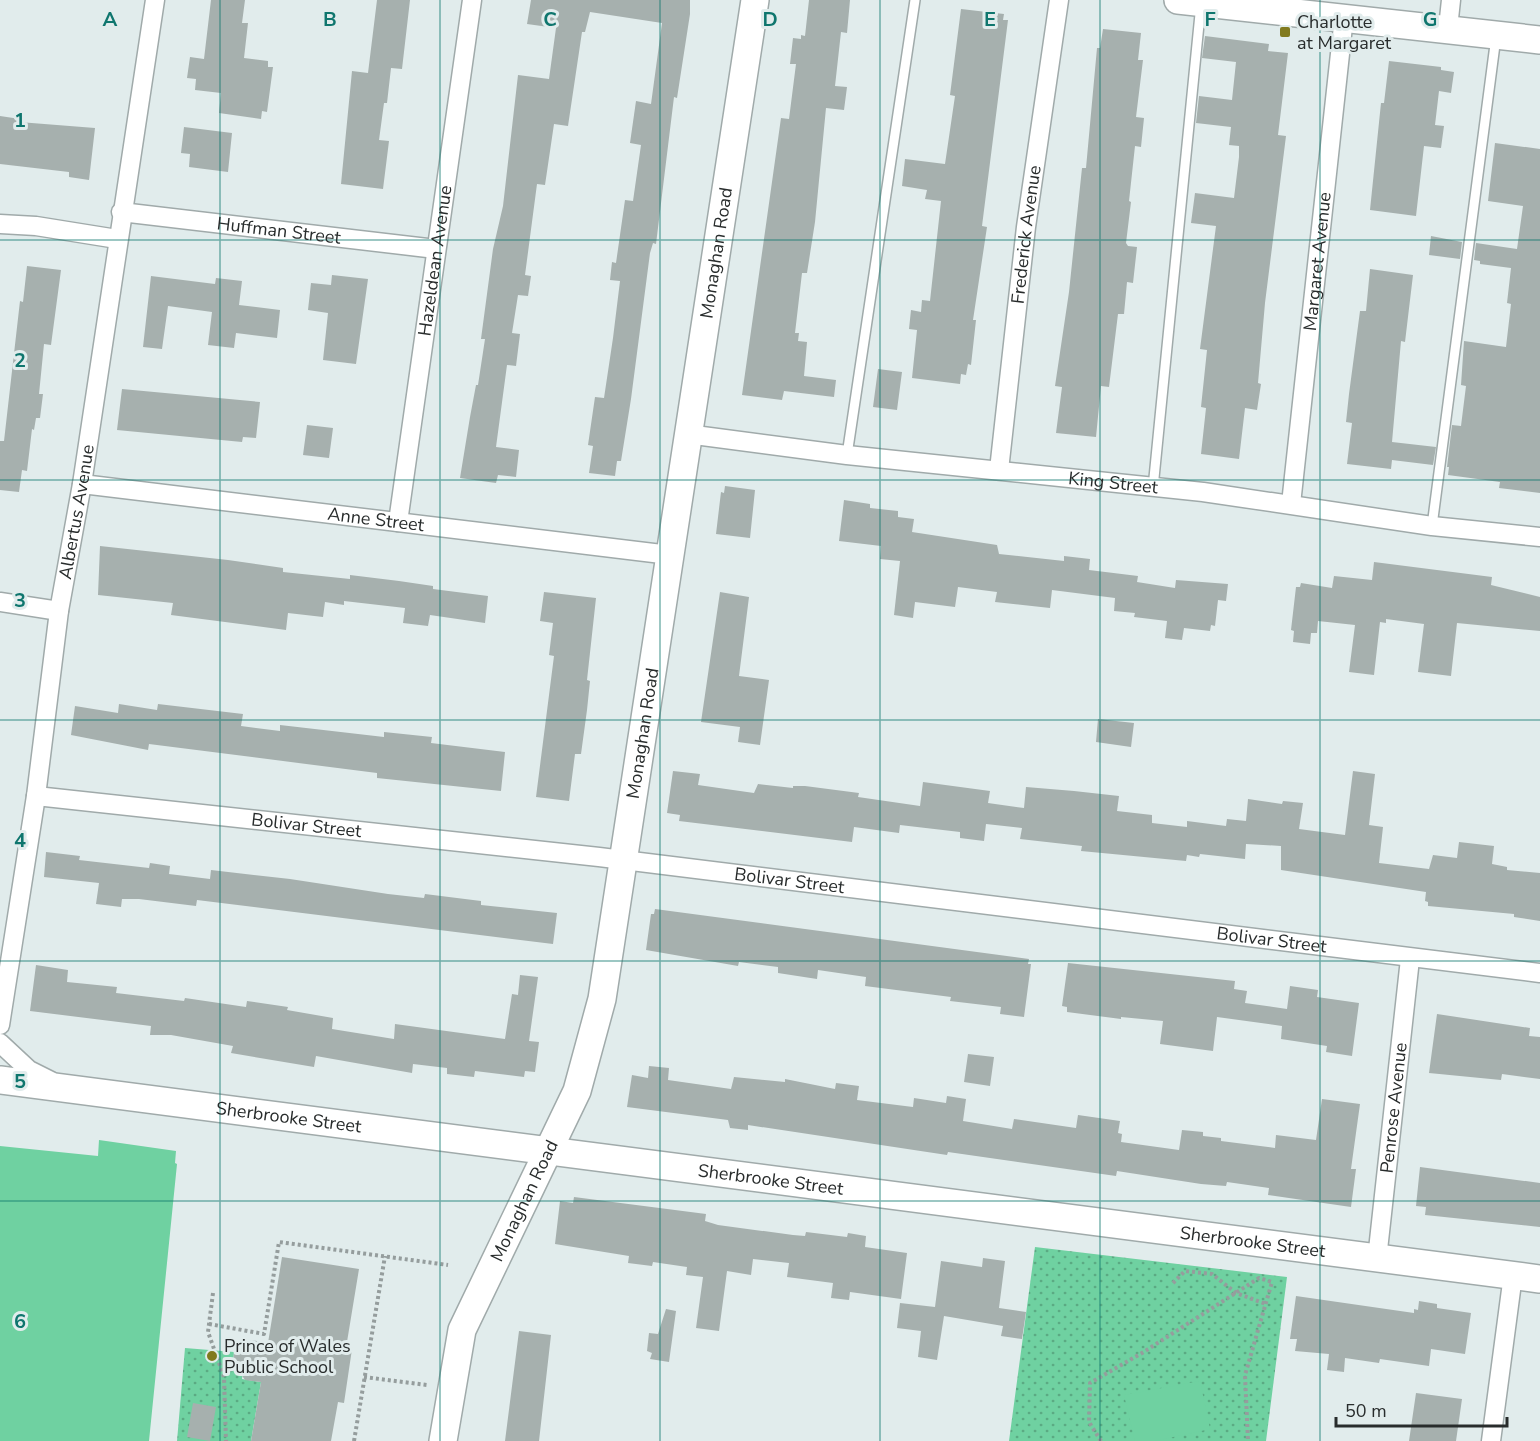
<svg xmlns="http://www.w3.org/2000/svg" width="1540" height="1441" viewBox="0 0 1540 1441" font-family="'Nunito Sans',sans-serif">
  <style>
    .park { fill: url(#park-dots) }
    .pitch { fill: #6fd1a1 }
    .building { fill: #a6b0ae }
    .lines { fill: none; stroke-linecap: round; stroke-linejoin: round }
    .service-casing { stroke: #a0aaaa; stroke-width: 12 }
    .minor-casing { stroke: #a0aaaa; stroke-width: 21 }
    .secondary-casing { stroke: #a0aaaa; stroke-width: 30 }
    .path { stroke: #959d9d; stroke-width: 4; stroke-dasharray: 3 3; stroke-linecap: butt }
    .service { stroke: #fff; stroke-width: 9 }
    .minor { stroke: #fff; stroke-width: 18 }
    .secondary { stroke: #fff; stroke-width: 27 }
    .grid { fill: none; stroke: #0f766e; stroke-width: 1.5; stroke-opacity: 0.55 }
    .poi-dot { fill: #817a1f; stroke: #e1ecec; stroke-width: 2 }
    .labels { text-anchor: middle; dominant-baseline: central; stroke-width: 6; stroke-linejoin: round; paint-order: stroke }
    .poi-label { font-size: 18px; fill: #282c2c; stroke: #e1ecec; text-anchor: start }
    .street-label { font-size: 18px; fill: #282c2c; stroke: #e1ecec }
    .grid-label { font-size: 20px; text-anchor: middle; font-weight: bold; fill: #0f766e; stroke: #e1ecec; stroke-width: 6; stroke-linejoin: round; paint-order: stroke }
  </style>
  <defs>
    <pattern id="park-dots" width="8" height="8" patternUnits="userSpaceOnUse" patternTransform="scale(1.5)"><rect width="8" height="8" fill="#6fd1a1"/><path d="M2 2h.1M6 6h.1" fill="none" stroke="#5baa83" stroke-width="1.8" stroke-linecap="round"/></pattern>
  </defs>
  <rect width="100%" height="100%" fill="#e1ecec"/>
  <path class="park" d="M1035 1247 1287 1277 1266 1441H1009Z
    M185 1348 234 1352 233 1362 239 1371 243 1372 242 1379 261 1382 251 1441H177Z"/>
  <path class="pitch" d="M99 1140 176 1151 175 1163 177 1164 149 1441H0V1146L98 1156Z
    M1200 1381 1210 1429 1155 1441H1135L1124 1395Z"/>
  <path class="building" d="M211 0H245L242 23H248L244 58 268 61V67H273L267 112 262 111 261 119 219 113 221 93 195 90 196 79 187 78 190 57 204 59Z
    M377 0H410L402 69 391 68 387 103H384L379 140 389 141 383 189 341 184 352 71 368 73Z
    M531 0H690V14L677 98 674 97 656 244 653 243 650 253 631 399 621 461H617L615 476 589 473 593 446 588 445 595 397 604 398 613 338 620 281 610 280 612 262 616 263 625 200 633 201 641 145 630 143 636 101 651 104 662 23 590 12 585 32H582L568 126 554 124 545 185 537 184 525 275 531 276 528 296 518 295 512 333 520 334 516 366 507 365 496 447 519 450 516 477 498 475 496 483 460 478 470 417 476 385H478L485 339H481L493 249 503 206 518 75 549 79 556 28 527 24Z
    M809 0H850L847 33 841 32 835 86 847 87 844 110 826 108 815 222 807 273H802L795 333H799L798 341 807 342 804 376 836 380 834 397 784 391 782 400 742 395 781 118 789 119 796 64H790L793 38 801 39V35L805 36Z
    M961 9 1004 14 1003 20H1008L982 226 987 227 973 320H976L971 365 968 364 966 375 961 374 960 384 912 378 917 330 909 329 911 310 921 312 922 300 930 301 941 201 925 199 927 190 902 186 905 159 945 164 955 96 950 95Z
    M1103 29 1141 33 1138 60H1143L1136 117 1144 118 1141 147 1135 146 1129 201 1131 202 1126 243 1128 246 1137 247 1133 283 1127 282 1124 314H1118L1109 387 1101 386 1096 437 1056 433 1062 387 1055 386 1069 292 1082 168H1086L1097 48H1100Z
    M1205 36 1269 44 1268 51 1288 53 1278 135 1286 136 1265 303 1258 383 1261 384 1257 410 1245 408 1239 459 1201 454 1206 408 1201 407 1207 350 1200 349 1216 226 1191 223 1195 193 1234 198 1239 157V146L1229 145 1231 127 1196 123 1199 96 1232 100 1236 62 1202 58Z
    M1389 61 1441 67V70L1454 72 1451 93 1439 91 1435 125 1444 126 1441 148 1424 146 1416 216 1370 210 1381 103H1384Z
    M0 116 20 119 19 122 95 128 89 180 69 177V172L0 164Z
    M184 127 232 133 228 172 189 167 190 154 181 153Z
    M1495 143 1540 149V493L1499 488 1500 482 1448 475 1449 467H1447L1452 425 1461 426 1466 386 1461 385 1464 341 1506 347 1511 304 1507 303 1511 268 1480 264V261L1474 260 1476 243 1517 249 1523 206 1488 201Z
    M1431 236 1462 242 1460 259 1429 255Z
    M27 266 61 270 51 345 44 344 39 394H43L40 418H36L34 430 32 429 27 471 22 470 19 492 0 490V441H4L20 301 23 302Z
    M1370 269 1413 275 1405 342 1401 341 1392 442 1436 447 1433 465 1392 460 1391 469 1347 464 1352 423 1346 422 1349 394 1360 311H1366Z
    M332 275 368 279 356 364 323 360 328 313 308 310 311 283 331 285Z
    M151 276 215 284 216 278 242 281 239 305 280 310 277 338 236 333 234 348 208 345 212 312 168 306 162 349 143 347Z
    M878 369 902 372 897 410 873 407Z
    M122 389 260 402 256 438 243 437 242 442 117 430Z
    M307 425 333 428 329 458 303 455Z
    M725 486 755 490 750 538 716 534 721 492 724 493Z
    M844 500 870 504V508L898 511V517L914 519 912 532 997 545 999 554 1064 561V556L1090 559 1089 570 1138 576 1137 582 1175 588 1176 580 1228 584 1226 601 1218 600 1215 626 1211 625 1210 631 1184 628 1182 640 1165 638 1167 621 1134 617 1135 613 1114 611 1115 598 1052 590 1050 608 995 602 997 592 958 587 955 607 915 602 913 618 894 615 900 561 880 559 881 546 839 541Z
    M100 546 228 560 283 568V572L350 579V575L399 581 433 586V589L488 596 485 623 430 615 428 626 403 623 405 608 344 601V605L325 602 323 617 288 613 286 630 171 615 173 603 98 595Z
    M1374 562 1492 577 1491 585 1540 597V631L1457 623 1451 676 1418 672 1424 624 1386 619V623L1380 622 1374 675 1349 672 1355 625 1318 621 1317 633H1311L1310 644 1293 642 1294 631 1291 630 1296 587H1300L1301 583 1332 588 1334 576 1372 580Z
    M544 592 596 598 587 680 590 681 587 710 581 754H575L569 801 536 797 554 656 549 655 553 623 540 621Z
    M720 592 749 597 739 676 769 680 760 745 738 742 740 727 701 722Z
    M119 704 157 710 158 704 243 714 241 726 280 731V725L384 737V732L432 737 431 743 505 752 501 791 377 778V773L149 744 148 750 71 735 75 706 118 713Z
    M1098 719 1134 723 1131 747 1096 742Z
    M673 771 700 774 698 785 754 793 758 784 793 788V786H805L859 793 858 797 920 806 923 782 990 791 988 803 1024 808 1026 787 1074 791 1119 796 1117 811 1152 815V823L1187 827V821L1226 826 1227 819 1246 821 1248 799 1282 804 1283 801 1303 803 1299 829 1345 835 1353 771 1375 774 1369 825 1383 827 1379 863 1429 869 1433 855 1457 858 1459 842 1494 846 1492 864 1507 867V870L1540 873V921L1514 917V914L1428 906V902L1425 901 1426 892 1281 870V846L1246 844 1245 859 1200 854 1199 857 1187 855 1186 861 1081 851 1082 846 1020 839 1022 828 986 824 984 841 960 838V832L900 825 899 833 854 827 852 842 679 821 680 815 667 813Z
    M46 852 80 856 79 860 149 868 150 863 170 866 169 874 210 879 211 870 290 879 388 894 424 898 425 894 481 901V905L557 913 553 944 197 900 196 906 139 899H122L121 907 96 904 99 883 44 877Z
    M655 909 1029 959 1028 964H1031L1024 1017 1000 1014 1001 1007 950 1001 951 997 865 986 866 977 818 970 817 979 778 973V967L739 962 738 966 646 950 651 914H654Z
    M1068 963 1235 981 1234 989 1247 991 1245 1003 1287 1009 1290 986 1318 990 1317 997 1359 1003 1352 1056 1326 1052 1327 1046 1281 1039 1282 1026 1217 1017 1213 1051 1160 1044 1163 1021 1121 1017V1019L1067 1012V1007L1062 1006Z
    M36 965 68 970 67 982 117 987 116 993 184 1001 185 998 246 1007 247 1001 288 1007 287 1010 333 1018 332 1029 394 1039 395 1024 505 1039 512 994 518 995 520 975 538 977 529 1041 539 1042 535 1072 525 1071 524 1077 475 1071 474 1077 447 1074V1068L413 1064 412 1073 316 1056 314 1067 231 1053 233 1046 171 1035H150L151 1026 30 1011Z
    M1437 1014 1530 1028 1529 1036 1540 1037V1079L1502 1074 1501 1080 1429 1073Z
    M968 1054 994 1057 990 1086 964 1082Z
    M649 1066 669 1068 668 1080 731 1089 734 1077 785 1082V1079L835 1089 836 1083 859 1086 857 1100 913 1107 914 1098 946 1103 947 1096 966 1099 963 1121 1012 1129 1014 1119 1076 1128 1078 1115 1120 1121 1118 1133 1122 1134 1121 1142 1179 1150 1182 1130 1203 1132V1136L1221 1138V1141L1275 1148 1276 1135 1316 1140 1322 1099 1360 1104 1351 1169H1356L1351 1207 1268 1195 1269 1188 1227 1182 1226 1186 1201 1184 1117 1171 1116 1176 948 1152 947 1155 748 1125V1130L730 1128 728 1120 627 1107 632 1075 648 1078Z
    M1420 1167 1540 1183V1227L1425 1215 1426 1207 1416 1206Z
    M574 1197 706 1214 705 1221 718 1225 793 1235 805 1236 806 1232 847 1237 848 1233 866 1236 865 1247 907 1253 901 1299 850 1292 849 1300 831 1298 833 1283 787 1277 789 1263 753 1259 751 1275 727 1271 719 1331 696 1328 703 1277 686 1275 687 1267 653 1262 652 1266 628 1263 629 1256 555 1244 560 1201 573 1203Z
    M282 1257 359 1269 346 1348 352 1349 344 1403 338 1402 331 1441H251L261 1382 245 1380 233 1362 234 1352 251 1340 268 1343Z
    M983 1258 1005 1261 999 1308 1026 1312 1022 1339 1001 1336 1003 1326 944 1316 937 1360 918 1357 921 1331 897 1328 900 1303 935 1307 941 1261 982 1267Z
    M1296 1296 1414 1313V1309L1418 1310 1419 1301 1437 1304V1308L1471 1313 1465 1354 1431 1349 1429 1366 1380 1359 1379 1363 1345 1358 1344 1372 1327 1370 1329 1354 1295 1351 1297 1339H1290Z
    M666 1309 676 1311 669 1362 650 1359 652 1353 647 1351 649 1333 658 1334Z
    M519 1331 551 1335 539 1441H505Z
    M1416 1393 1462 1399 1456 1441H1409Z
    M193 1403 216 1407 210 1441 187 1437Z"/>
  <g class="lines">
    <g class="service-casing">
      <path id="service" d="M847 455 915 0
        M1153 488 1201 4
        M1432 526 1496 37"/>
    </g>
    <g class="minor-casing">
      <g id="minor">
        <path d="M1448 28 1451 0"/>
        <path id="s1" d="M121 212 436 249"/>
        <path d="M0 224 36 226 117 239"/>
        <path id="s2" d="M687 434 847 455 1203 492 1432 526 1540 537"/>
        <path id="s3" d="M999 470 1026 227 1059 0"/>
        <path id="s4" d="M82 484 670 555"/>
        <path id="s5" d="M1291 504 1344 17"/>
        <path id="s6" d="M398 522 472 0"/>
        <path d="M0 602 59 611"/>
        <path id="s7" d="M36 796 599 857 1540 973"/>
        <path id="s8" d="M0 1025 36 796 59 611 82 484 155 0"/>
        <path d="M0 1043 29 1070 51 1081"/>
        <path id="s9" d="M1377 1259 1410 959"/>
        <path d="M1491 1441 1513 1275"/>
      </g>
    </g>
    <g class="secondary-casing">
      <g id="secondary">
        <path d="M1178 0 1540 40"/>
        <path id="s10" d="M0 1080 1540 1279"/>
        <path id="s11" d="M443 1441 462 1330 577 1091 602 999 755 0"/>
      </g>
    </g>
    <path class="path" d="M1173 1283 1185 1271 1212 1274 1236 1293 1266 1304
      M213 1293 208 1332 224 1377 226 1441
      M209 1324 264 1334 279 1242 448 1265
      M364 1377 427 1385
      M354 1441 385 1256
      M1101 1441 1089 1422 1090 1383 1142 1353 1259 1278 1272 1282 1245 1375 1248 1441"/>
    <use href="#service" class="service"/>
    <use href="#minor" class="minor"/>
    <use href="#secondary" class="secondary"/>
  </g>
  <path class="grid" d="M220 0V1441M440 0V1441M660 0V1441M880 0V1441M1100 0V1441M1320 0V1441M0 240H1540M0 480H1540M0 720H1540M0 961H1540M0 1201H1540"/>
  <g class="poi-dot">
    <rect x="1279" y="26" width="12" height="12" rx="3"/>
    <circle cx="212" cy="1356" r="6"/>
  </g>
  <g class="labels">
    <g class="poi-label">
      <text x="1297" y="22">Charlotte<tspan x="1297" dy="21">at Margaret</tspan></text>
      <text x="224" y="1346">Prince of Wales<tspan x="224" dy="21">Public School</tspan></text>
    </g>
    <g class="street-label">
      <text stroke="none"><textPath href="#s1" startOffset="159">Huffman Street</textPath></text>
      <text stroke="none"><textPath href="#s3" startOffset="237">Frederick Avenue</textPath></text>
      <text stroke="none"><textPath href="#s11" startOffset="1228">Monaghan Road</textPath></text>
      <text stroke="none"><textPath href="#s6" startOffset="264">Hazeldean Avenue</textPath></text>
      <text stroke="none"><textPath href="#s5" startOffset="244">Margaret Avenue</textPath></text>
      <text stroke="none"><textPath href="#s2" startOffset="429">King Street</textPath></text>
      <text stroke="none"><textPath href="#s8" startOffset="519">Albertus Avenue</textPath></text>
      <text stroke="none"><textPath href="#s4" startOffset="296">Anne Street</textPath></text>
      <text stroke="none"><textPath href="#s11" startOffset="742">Monaghan Road</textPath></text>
      <text stroke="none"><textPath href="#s7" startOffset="272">Bolivar Street</textPath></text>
      <text stroke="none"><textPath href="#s7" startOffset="758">Bolivar Street</textPath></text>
      <text stroke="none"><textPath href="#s7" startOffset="1244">Bolivar Street</textPath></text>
      <text stroke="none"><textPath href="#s9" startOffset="152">Penrose Avenue</textPath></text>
      <text stroke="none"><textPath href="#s10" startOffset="291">Sherbrooke Street</textPath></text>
      <text stroke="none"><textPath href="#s10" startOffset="777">Sherbrooke Street</textPath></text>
      <text stroke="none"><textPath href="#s11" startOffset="256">Monaghan Road</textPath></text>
      <text stroke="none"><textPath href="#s10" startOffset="1263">Sherbrooke Street</textPath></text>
    </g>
  </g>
  <g class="grid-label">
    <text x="110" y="26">A</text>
    <text x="330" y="26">B</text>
    <text x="550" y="26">C</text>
    <text x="770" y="26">D</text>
    <text x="990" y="26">E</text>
    <text x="1210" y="26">F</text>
    <text x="1430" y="26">G</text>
    <text x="20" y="127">1</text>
    <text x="20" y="367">2</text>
    <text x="20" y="607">3</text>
    <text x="20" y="847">4</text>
    <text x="20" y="1088">5</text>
    <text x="20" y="1328">6</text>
  </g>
  <path d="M1336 1417v9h171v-9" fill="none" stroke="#282c2c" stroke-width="3"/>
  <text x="1345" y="1417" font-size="18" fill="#282c2c" stroke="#e1ecec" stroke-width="4.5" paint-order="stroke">50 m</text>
</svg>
